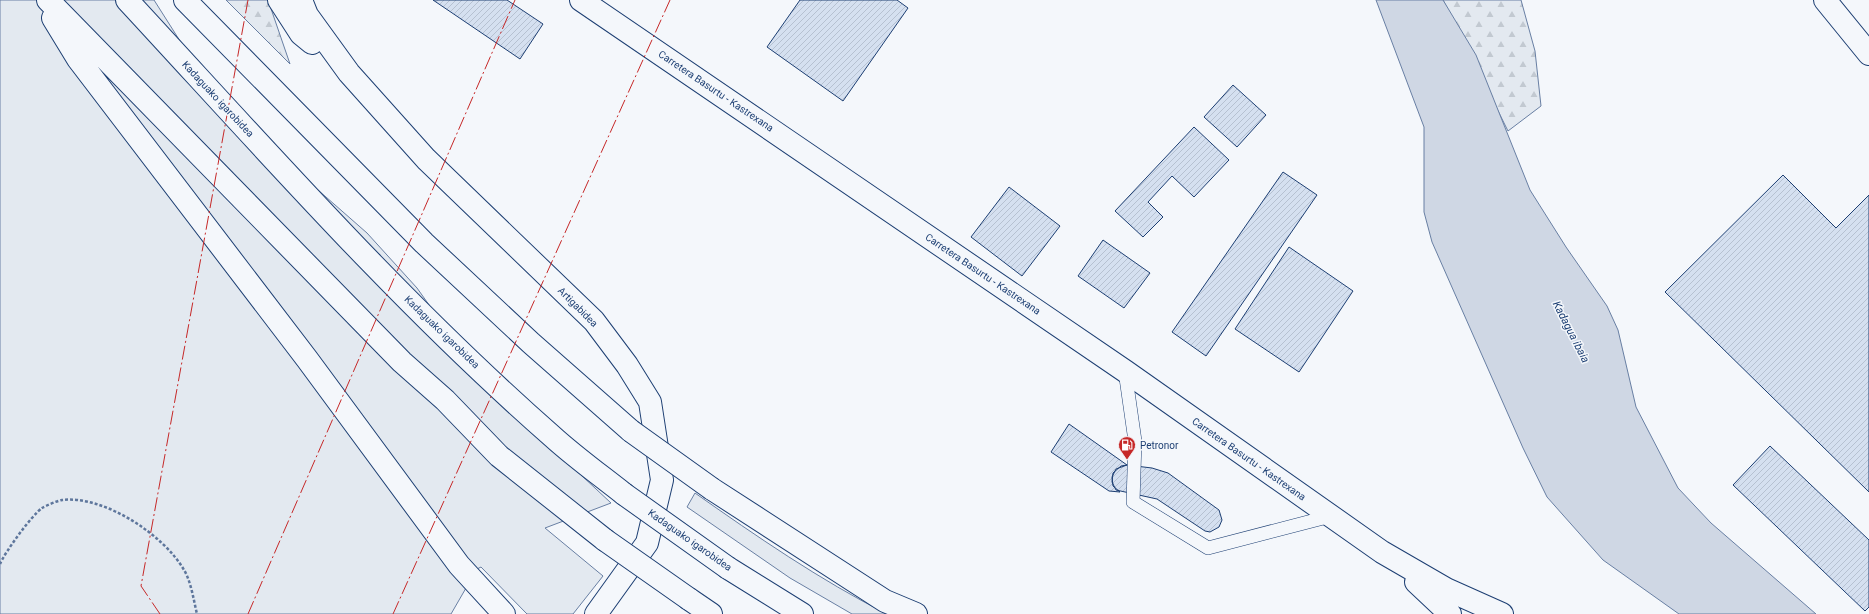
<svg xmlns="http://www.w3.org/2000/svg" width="1869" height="614" viewBox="0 0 1869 614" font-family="Roboto,sans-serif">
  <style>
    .green { fill: #e3e9f0; stroke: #687fa3 }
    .forest { fill: url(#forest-firs); stroke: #687fa3 }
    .water { fill: #cfd7e4; stroke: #687fa3 }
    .building { fill: url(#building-hatch); stroke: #1d3f73 }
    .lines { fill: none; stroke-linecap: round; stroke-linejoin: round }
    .lane-casing { stroke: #1d3f73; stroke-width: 14 }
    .street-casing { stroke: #1d3f73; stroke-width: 24 }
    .secondary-casing { stroke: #1d3f73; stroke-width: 24 }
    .highway-casing { stroke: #1d3f73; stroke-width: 24 }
    .path { stroke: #5e769c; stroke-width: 2.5; stroke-dasharray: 3 2; stroke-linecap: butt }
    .lane { stroke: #f4f7fb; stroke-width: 13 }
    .street { stroke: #f4f7fb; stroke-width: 22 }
    .secondary { stroke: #f4f7fb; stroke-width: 22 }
    .highway { stroke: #f4f7fb; stroke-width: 22 }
    .highway-bridge-casing { stroke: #1d3f73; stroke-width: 24; stroke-linecap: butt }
    .highway-bridge { stroke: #f4f7fb; stroke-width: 22 }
    .power { stroke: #c62828; stroke-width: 1; stroke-dasharray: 14 3 2 3; stroke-linecap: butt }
    .labels { text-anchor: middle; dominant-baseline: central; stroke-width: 3; stroke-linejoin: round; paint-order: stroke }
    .street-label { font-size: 10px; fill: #1d3f73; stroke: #f4f7fb }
    .poi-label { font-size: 10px; fill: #1d3f73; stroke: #f4f7fb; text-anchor: start }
    .water-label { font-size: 11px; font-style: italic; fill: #1d3f73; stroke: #f4f7fb }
  </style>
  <defs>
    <pattern id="forest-firs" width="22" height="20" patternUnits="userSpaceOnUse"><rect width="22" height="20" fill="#e3e9f0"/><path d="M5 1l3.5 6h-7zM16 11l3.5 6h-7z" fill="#c2c9d1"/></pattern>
    <pattern id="building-hatch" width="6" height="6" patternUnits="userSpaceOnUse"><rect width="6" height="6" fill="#d5e0f0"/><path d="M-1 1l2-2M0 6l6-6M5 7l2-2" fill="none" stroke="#b6c1d1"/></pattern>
  </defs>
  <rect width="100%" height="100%" fill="#f4f7fb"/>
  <path class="green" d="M0 0H154L220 104 367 233 417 288 489 389 611 503 545 528 603 576 573 614H527L481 567 477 569 451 614H0Z
    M695 493C756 536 820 580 887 614H852L790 578 687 507Z"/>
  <path class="forest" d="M226 0H268L290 64Z
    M1443 0H1521L1535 51 1541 106 1508 131Z"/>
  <path class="water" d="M1376 0H1443L1476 55 1530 190 1566 247 1607 306 1618 330 1636 407 1678 488 1711 523 1816 614H1679L1603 560 1547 497 1523 448 1432 242 1424 212V127Z"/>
  <path class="building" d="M433 0H507L543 24 520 59Z
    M800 0H897L908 8 843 101 767 47Z
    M1233 85 1266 115 1237 147 1204 117Z
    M1194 127 1229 160 1194 197 1172 176 1148 202 1163 217 1143 237 1115 211Z
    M1283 172 1317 195 1206 356 1172 332Z
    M1783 175 1836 228 1869 195V492L1665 292Z
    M1009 187 1060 226 1022 276 971 237Z
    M1103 240 1150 273 1124 308 1078 276Z
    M1289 247 1353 291 1299 372 1235 329Z
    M1069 424 1127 465 1116 469 1112 477 1113 486 1120 492 1109 491 1051 452Z
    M1770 446 1869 540V607L1865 611 1733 485Z
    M1127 465 1152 468 1168 473 1219 510 1222 520 1219 527 1210 532 1205 531 1157 499 1116 490 1112 482 1113 473 1121 466Z"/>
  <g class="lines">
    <g class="lane-casing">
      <path id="lane" d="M1125 371 1135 441 1133 502 1208 548 1331 516"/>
    </g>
    <g class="street-casing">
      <path id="street" d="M279 0 301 34 312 43
        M301 0 307 15 349 73 426 159 594 321 627 365 650 402 662 480 647 543 596 614
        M1825 0 1869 54"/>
    </g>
    <g class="secondary-casing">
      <path id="secondary" d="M581 0 1125 371 1382 552 1446 589 1502 614
        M1416 582 1450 614"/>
    </g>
    <g class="highway-casing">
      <path id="highway" d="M48 0 402 362 445 400 499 456 605 540
        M127 0C265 149 400 303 553 437 575 457 600 475 624 494
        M185 0 424 243 531 343 631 431
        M53 18 78 59 307 359 459 565 504 614
        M712 489 885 601 916 614
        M728 568 802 614
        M689 599 711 614"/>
    </g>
    <path class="path" d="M0 564C5 552 32 515 42 508 47 505 57 501 62 500 104 495 164 535 184 570 191 581 194 602 197 614"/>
    <use href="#lane" class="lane"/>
    <use href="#street" class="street"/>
    <use href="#secondary" class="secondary"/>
    <use href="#highway" class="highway"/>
    <g class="highway-bridge-casing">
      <path id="highway-bridge" d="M631 431 712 489
        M624 494 728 568
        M605 540 689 599"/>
    </g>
    <use href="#highway-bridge" class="highway-bridge"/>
    <path class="power" d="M160 614 141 586 248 0
      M248 614 515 0
      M393 614 670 0"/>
  </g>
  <defs>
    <g id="fuel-pin" transform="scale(0.9)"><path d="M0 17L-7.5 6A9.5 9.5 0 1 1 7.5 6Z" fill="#c62828" stroke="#f4f7fb"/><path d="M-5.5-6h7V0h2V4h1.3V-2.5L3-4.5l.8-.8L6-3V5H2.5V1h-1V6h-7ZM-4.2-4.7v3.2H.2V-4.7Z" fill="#fff"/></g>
  </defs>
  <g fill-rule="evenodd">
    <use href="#fuel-pin" x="1127" y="445"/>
  </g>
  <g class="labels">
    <g class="street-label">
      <text transform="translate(716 91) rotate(34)">Carretera Basurtu - Kastrexana</text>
      <text transform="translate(218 99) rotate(47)">Kadaguako igarobidea</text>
      <text transform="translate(983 274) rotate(34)">Carretera Basurtu - Kastrexana</text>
      <text transform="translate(578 307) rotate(45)">Artigabidea</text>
      <text transform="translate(442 332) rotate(44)">Kadaguako igarobidea</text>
      <text transform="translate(1249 459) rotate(35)">Carretera Basurtu - Kastrexana</text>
      <text transform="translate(690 540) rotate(35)">Kadaguako igarobidea</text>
    </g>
    <g class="poi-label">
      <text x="1140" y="445">Petronor</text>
    </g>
    <g class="water-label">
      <text transform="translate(1571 332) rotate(63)">Kadagua ibaia</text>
    </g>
  </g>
</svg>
